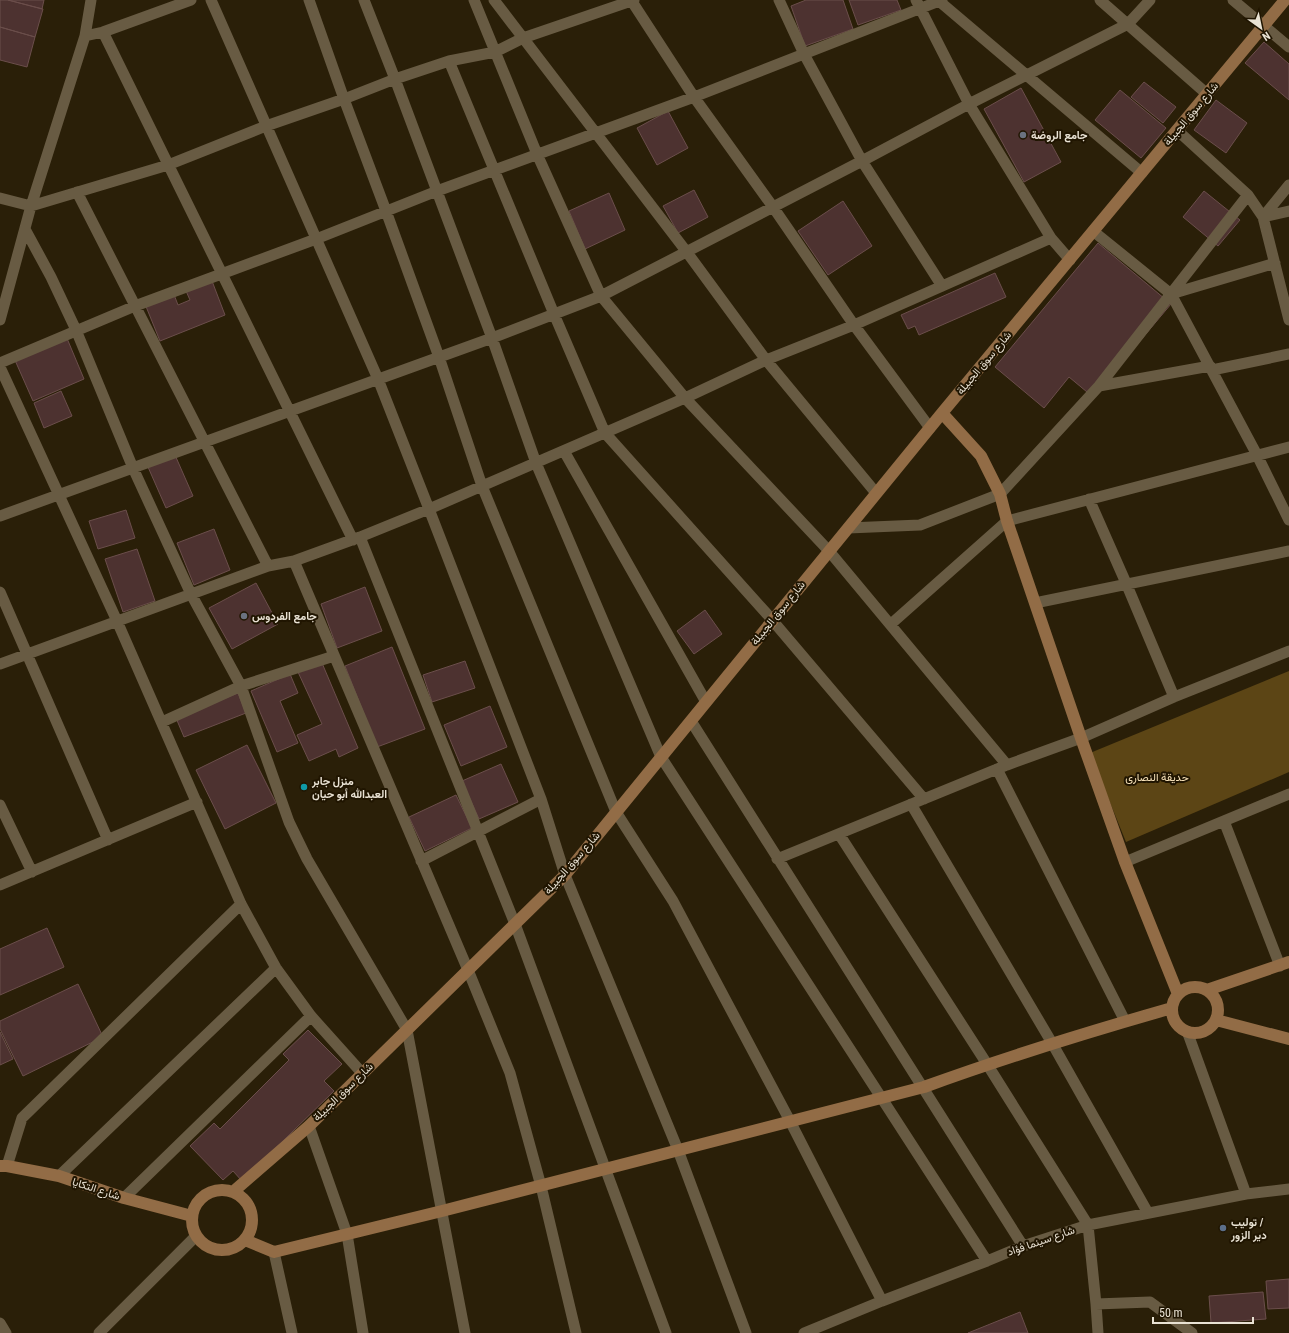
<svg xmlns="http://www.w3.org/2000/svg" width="1289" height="1333" viewBox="0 0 1289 1333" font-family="'Roboto Condensed',Vazirmatn,sans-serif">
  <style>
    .green { fill: #5c4515 }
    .building { fill: #4d3230; stroke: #6b4e4b }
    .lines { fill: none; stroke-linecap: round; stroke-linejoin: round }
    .street { stroke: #685b43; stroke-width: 11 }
    .secondary { stroke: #926c46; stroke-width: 12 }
    .worship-dot { fill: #6b7280; stroke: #201501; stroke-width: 1.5 }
    .culture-dot { fill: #0f9aa8; stroke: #201501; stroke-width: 1.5 }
    .service-dot { fill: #5c6f8a; stroke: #201501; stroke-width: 1.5 }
    .labels { text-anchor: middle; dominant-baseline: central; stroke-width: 4; stroke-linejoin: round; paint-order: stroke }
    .street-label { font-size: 11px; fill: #e9e2d4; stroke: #201501 }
    .poi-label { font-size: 11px; font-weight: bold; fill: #e9e2d4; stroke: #201501; text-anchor: start }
    .park-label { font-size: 11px; fill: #f6e1b8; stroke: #201501 }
  </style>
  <rect width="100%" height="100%" fill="#2a1f08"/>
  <path class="green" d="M1289 671V772L1126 842 1090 753Z"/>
  <path class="building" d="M0 0H8L43 9 35 37 0 27Z
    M8 0H44L42 9Z
    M806 0H843L853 29 805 46 791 6Z
    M849 0H897L901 10 858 25Z
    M0 27 35 37 27 67 0 60Z
    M1264 42 1289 64V100L1245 63Z
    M1144 82 1176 107 1163 123 1131 97Z
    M1021 88 1061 162 1024 182 984 109Z
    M1120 90 1166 128 1141 158 1095 120Z
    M1216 100 1247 123 1226 153 1194 130Z
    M668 111 688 148 657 165 637 128Z
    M694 190 708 217 678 233 663 206Z
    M1204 191 1240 220 1218 246 1183 217Z
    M609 193 625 230 585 249 569 211Z
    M843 201 872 246 828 275 798 231Z
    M1098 243 1171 304 1093 397 1069 377 1044 408 995 367Z
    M995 273 1006 297 919 335 915 326 908 329 901 315Z
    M212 281 225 315 160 341 145 304 173 292 178 305 190 300 186 291Z
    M66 336 84 379 33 401 14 358Z
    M61 391 72 416 44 428 34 403Z
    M175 455 193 496 166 508 148 467Z
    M126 510 135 538 98 549 89 521Z
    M214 529 230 570 194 585 177 543Z
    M137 549 155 601 123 612 105 559Z
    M256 583 278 624 232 649 209 608Z
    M365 587 382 631 337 648 321 604Z
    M705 610 722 634 694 654 677 631Z
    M392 647 425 729 377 747 345 666Z
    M465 661 475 688 432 702 423 675Z
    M322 663 358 748 339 757 336 749 309 761 297 735 322 724 298 672Z
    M290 674 298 693 280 701 298 743 277 752 251 691Z
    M238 693 246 713 184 737 176 718Z
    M490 706 507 747 461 766 444 725Z
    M247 745 276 803 225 829 196 770Z
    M501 764 518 802 479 819 462 781Z
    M456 795 472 828 425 851 409 817Z
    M47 928 64 967 0 995V949Z
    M78 984 103 1037 23 1076 0 1029V1021Z
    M308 1030 342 1064 324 1081 334 1091 242 1181 233 1171 223 1180 190 1146 214 1123 220 1129 289 1060 283 1054Z
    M0 1032 13 1059 0 1065Z
    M1289 1279V1308L1268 1309 1266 1281Z
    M1263 1292 1266 1319 1211 1323 1209 1296Z
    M1020 1312 1028 1333H968Z"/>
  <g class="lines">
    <path class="street" d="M211 0 378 379 429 509 541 799 565 875 678 1150 746 1333
      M309 0 344 99 386 211 439 357 482 486 616 812 673 901 790 1121 882 1301
      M364 0 395 79 492 338 536 463 661 757 987 1261
      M474 0 537 154 601 296 685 398 829 551 1007 765
      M494 0 686 251 766 360 876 493
      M631 0 694 97 773 207 854 325 930 428
      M634 0 523 38 495 52 449 61 554 314 605 433 767 614 924 799
      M779 0 804 54 862 161 942 286
      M916 0 969 104 1051 238 1070 260
      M1100 0 1207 94
      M1233 0 1289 47
      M939 1 1142 173
      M103 32 353 540
      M85 36 103 32 191 0
      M1178 131 1248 195 1263 217 1289 320
      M1289 185 1263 217 1289 211
      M77 192 268 566
      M0 198 31 206 168 165 266 126 344 99 395 79 449 61
      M25 229 51 277 76 330 133 468 191 594 241 686 289 822 307 859 407 1030 465 1333
      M1093 231 1171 294 1257 455 1289 520
      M1171 294 1275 263
      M0 320 31 206 85 36 91 0
      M0 363 135 306 316 239 437 191 694 97 942 0
      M0 367 117 621 241 904 276 968 311 1016 362 1073
      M1212 370 1289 354
      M1099 386 1210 366
      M564 451 706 702
      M1089 499 1126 583 1174 697
      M0 516 492 338 601 296 862 161 969 104 1128 24 1150 0
      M848 528 920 525 1000 494 1099 386 1248 195
      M360 537 515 924 666 1333
      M294 561 468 970 510 1073 541 1186 576 1333
      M0 592 108 840
      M1035 603 1289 551
      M891 624 1007 521 1289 447
      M0 664 268 566 294 561 360 537 429 509 685 398 766 360 854 325 1051 238
      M691 721C800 896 913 1070 1023 1246
      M162 722 241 686 334 656
      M997 769 1125 1021
      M911 804 1052 1043 1148 1213
      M0 805 32 872
      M1224 821 1280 966
      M839 834 987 1064 1088 1225 1096 1304 1098 1333
      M777 859 1007 765 1081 738 1174 697 1289 651
      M421 861 541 799
      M1125 862 1289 794
      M0 885 197 802
      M1187 1031 1246 1194
      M309 1126 347 1234 363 1333
      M7 1166 22 1118 241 904
      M59 1176 276 968
      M124 1198 311 1016
      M274 1252 292 1333
      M1096 1304 1150 1302 1192 1333
      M0 1323 6 1333
      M99 1333 196 1236
      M804 1333 882 1301 987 1261 1023 1246 1088 1225 1246 1194 1289 1189"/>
    <path class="secondary" d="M942 413 981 456 1000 494 1007 521 1081 738 1125 862 1178 994
      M1172 1010a23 23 0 1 1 46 0a23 23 0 1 1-46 0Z
      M1207 990 1289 962
      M1216 1020 1289 1039
      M0 1166H7L59 1176 124 1198 192 1216
      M192 1220a30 30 0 1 1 60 0a30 30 0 1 1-60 0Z
      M234 1191 309 1126 565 875 942 413 1285 0
      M245 1240 274 1252 442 1211 924 1087C1006 1057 1088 1032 1172 1008"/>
  </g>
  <g class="worship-dot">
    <circle cx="1023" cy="135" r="4"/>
    <circle cx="244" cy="616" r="4"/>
  </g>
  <circle class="culture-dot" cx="304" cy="787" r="4"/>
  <circle class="service-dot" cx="1223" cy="1228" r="4"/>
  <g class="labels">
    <g class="street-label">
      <text transform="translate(1191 114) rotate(-50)">شارع سوق الجبيلة</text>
      <text transform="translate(984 363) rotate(-50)">شارع سوق الجبيلة</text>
      <text transform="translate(778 613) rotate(-51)">شارع سوق الجبيلة</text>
      <text transform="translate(572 863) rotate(-49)">شارع سوق الجبيلة</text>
      <text transform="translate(343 1092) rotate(-44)">شارع سوق الجبيلة</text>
      <text transform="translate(96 1189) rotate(18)">شارع التكايا</text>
      <text transform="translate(1041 1241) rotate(-19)">شارع سينما فؤاد</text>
    </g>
    <g class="poi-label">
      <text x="1031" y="135">جامع الروضة</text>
      <text x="252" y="616">جامع الفردوس</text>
      <text x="312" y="781">منزل جابر<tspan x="312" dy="13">العبدالله أبو حيان</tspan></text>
      <text x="1231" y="1222">توليب /<tspan x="1231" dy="13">دير الزور</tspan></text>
    </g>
    <g class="park-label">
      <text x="1157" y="777">حديقة النصارى</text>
    </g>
  </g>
  <g transform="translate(1261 28) rotate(147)" stroke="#201501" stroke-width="3" paint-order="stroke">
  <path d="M0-3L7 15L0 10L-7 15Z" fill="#e9e2d4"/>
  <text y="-6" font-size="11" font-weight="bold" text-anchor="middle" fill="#e9e2d4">N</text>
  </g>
  <path d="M1153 1317v6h100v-6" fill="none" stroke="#e9e2d4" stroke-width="2"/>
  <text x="1159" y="1317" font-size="12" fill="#e9e2d4" stroke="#201501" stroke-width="3" paint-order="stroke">50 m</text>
</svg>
